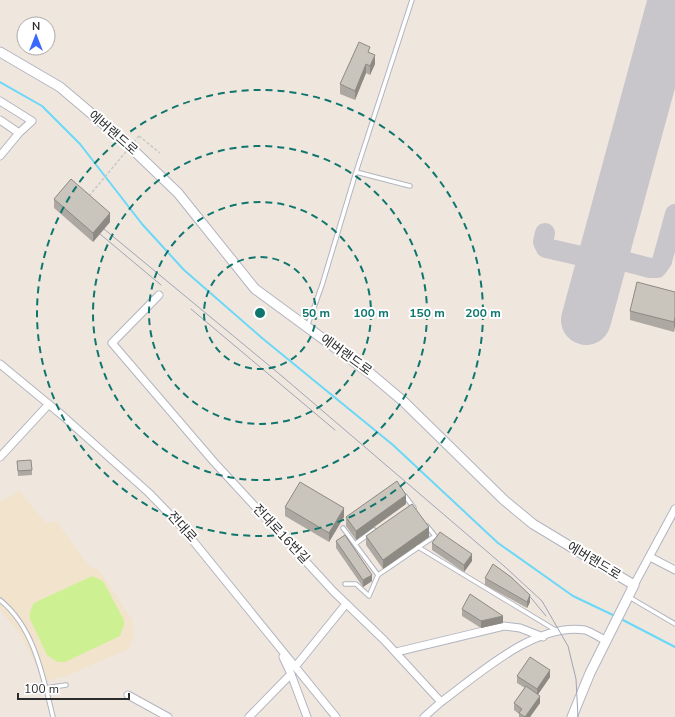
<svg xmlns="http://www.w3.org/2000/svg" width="675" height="717" viewBox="0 0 675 717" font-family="'Nunito Sans','Noto Sans KR',sans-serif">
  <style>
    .education { fill: #f1e3cc }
    .pitch { fill: #cdf192 }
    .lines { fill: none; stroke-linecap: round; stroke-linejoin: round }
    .stream { stroke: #6ad8f7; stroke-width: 2 }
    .taxiway { stroke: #c8c5cb; stroke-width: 20 }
    .runway { stroke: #c8c5cb; stroke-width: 50 }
    .service-casing { stroke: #b2b5c1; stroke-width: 5.5 }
    .minor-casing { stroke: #b2b5c1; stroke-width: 9 }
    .tertiary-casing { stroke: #b2b5c1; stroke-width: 11 }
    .path { stroke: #c8c8c8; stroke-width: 1.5; stroke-dasharray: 3 2; stroke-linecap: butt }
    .service { stroke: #fff; stroke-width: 3.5 }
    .minor { stroke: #fff; stroke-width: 7 }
    .tertiary { stroke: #fff; stroke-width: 9 }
    .tram { stroke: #a0a4b8; stroke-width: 1 }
    .path-bridge { stroke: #c8c8c8; stroke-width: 1.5; stroke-dasharray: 3 2; stroke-linecap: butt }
    .wall { fill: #ada9a2 }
    .shaded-wall { fill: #8d8a84 }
    .building { fill: #c9c5bc; stroke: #8d8a84 }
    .ring { fill: none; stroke: #0f766e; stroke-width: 2; stroke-dasharray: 7 5 }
    .labels { text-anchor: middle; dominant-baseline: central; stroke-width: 4; stroke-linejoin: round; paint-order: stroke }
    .street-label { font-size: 13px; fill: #2c2c2c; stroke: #fff }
    .centre { fill: #0f766e; stroke: #fff; stroke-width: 2 }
    .ring-label { font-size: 12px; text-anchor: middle; font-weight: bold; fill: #0f766e; stroke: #fff; stroke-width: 4; stroke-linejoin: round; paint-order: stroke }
  </style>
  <rect width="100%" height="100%" fill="#efe6de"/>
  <path class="education" d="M19 491 46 523 56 521 90 567 99 570 132 620 134 635 129 649 66 676 44 682 21 635 0 609V502Z"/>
  <path class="pitch" d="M92 576 103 581 124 620V625L120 636 65 662H58L47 655 30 619C29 613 31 609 34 603Z"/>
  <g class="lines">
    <path class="stream" d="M0 82 42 106 80 144 142 224 184 270 262 338 393 445 498 543 573 596 615 616
      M621 619 675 647"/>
    <path class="taxiway" d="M545 233 543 242 546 248 590 258
      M616 259 650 268H657L662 261 675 214"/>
    <path class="runway" d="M586 320 673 0"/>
    <g class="service-casing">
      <path id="service" d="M356 172 410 186
        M307 327 322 285 356 172 412 0
        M405 496 414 508
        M343 528 378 575 369 596 356 584H345
        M355 544 374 530
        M418 547 557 631
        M378 575 435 536 427 526
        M629 597 675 624
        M0 600C34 627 43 676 53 717
        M46 688 66 685"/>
    </g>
    <g class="minor-casing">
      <path id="minor" d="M0 101 32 121 19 133 0 120
        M0 156 19 133
        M159 295 112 343 214 462 334 592 384 640 441 702 424 717
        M0 364 63 416 149 493 181 526 336 717
        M0 457 49 404
        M650 557 675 570
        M634 585 675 509
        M396 652 504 626 520 628 543 637
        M283 657 291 674 307 717
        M295 667 346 604
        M128 695 168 717
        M441 702C478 675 535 622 585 630 592 632 600 638 607 641
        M249 717 291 674"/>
    </g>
    <g class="tertiary-casing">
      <path id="tertiary" d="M0 52 60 87 126 143 178 193 255 289 371 374 403 401 504 500 533 524 634 585 590 673 572 717"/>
    </g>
    <path class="path" d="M139 136 160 153"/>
    <use href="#service" class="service"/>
    <use href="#minor" class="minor"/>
    <use href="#tertiary" class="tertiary"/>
    <path class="tram" d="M104 229 283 377 504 566 542 601 568 646 576 679 578 717
      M100 234 161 285
      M191 309 335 430
      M527 593 546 616"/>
    <path class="path-bridge" d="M89 196 139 136"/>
  </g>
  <path class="wall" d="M370 53 375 64 370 75 366 73 355 100 340 94V84Z
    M54 199 110 222 93 242 54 208Z
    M675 292 674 332 630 320V311Z
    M17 461 32 470V475L18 476Z
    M406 504 356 540 346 526V517Z
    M285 507 344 517 329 542 285 516Z
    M366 536 429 537 383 569 366 545Z
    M336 541 372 581 363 587 336 548Z
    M432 543 472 561 464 572 432 550Z
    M485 578 530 602 527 608 485 585Z
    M462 609 503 623 481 628 462 616Z
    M517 676 550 677 538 694 540 703 530 717H519V714L514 710V703L525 688 517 683Z"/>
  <path class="shaded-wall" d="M375 55V64L370 75V66Z
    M366 64V73L355 100V91Z
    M110 213V222L93 242V233Z
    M675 317V326L674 332V322Z
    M406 495V504L356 540V531Z
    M344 508V517L329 542V533Z
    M429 527V537L383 569V560Z
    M472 554V561L464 572V565Z
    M372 575V581L363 587V580Z
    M530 595V602L527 608V602Z
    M503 616V623L481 628V621Z
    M550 670V677L537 696V689Z
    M540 696V703L530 717H525Z"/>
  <path class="building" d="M359 42 370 47 368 52 375 55 370 66 366 64 355 91 340 84Z
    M71 179 110 213 93 233 54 199Z
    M637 282 675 292V317L674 322 630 311Z
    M31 460 32 470 18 471 17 461Z
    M397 481 406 495 356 531 346 517Z
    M300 482 344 508 329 533 285 507Z
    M412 504 429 527 383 560 366 536Z
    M440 532 472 554 464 565 432 543Z
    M345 535 372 575 363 580 336 541Z
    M493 564 511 577 530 595 527 602 485 578Z
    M470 594 503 616 481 621 462 609Z
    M530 657 550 670 537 689 517 676Z
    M526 686 540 696 525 717 519 713 522 709 514 703Z"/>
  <g class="ring">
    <circle cx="260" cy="313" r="56"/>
    <circle cx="260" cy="313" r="111"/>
    <circle cx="260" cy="313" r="167"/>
    <circle cx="260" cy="313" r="223"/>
  </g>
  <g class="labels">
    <g class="street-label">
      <text transform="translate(113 133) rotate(41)">에버랜드로</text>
      <text transform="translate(346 355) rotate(36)">에버랜드로</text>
      <text transform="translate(182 527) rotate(48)">전대로</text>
      <text transform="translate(281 534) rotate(47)">전대로16번길</text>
      <text transform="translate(594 561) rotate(31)">에버랜드로</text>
    </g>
  </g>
  <circle cx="260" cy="313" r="6" class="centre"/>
  <g class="ring-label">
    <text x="316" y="317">50 m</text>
    <text x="371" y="317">100 m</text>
    <text x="427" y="317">150 m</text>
    <text x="483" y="317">200 m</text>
  </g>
  <g transform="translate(36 36)"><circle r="19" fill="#ffffff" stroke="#ababab"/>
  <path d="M0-3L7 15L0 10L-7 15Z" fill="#3a68ff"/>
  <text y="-6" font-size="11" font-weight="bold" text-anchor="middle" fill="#2c2c2c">N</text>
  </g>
  <path d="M18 693v6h111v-6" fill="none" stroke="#2c2c2c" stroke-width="2"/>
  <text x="24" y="693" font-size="12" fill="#2c2c2c" stroke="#ffffff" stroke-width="3" paint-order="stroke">100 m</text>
</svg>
